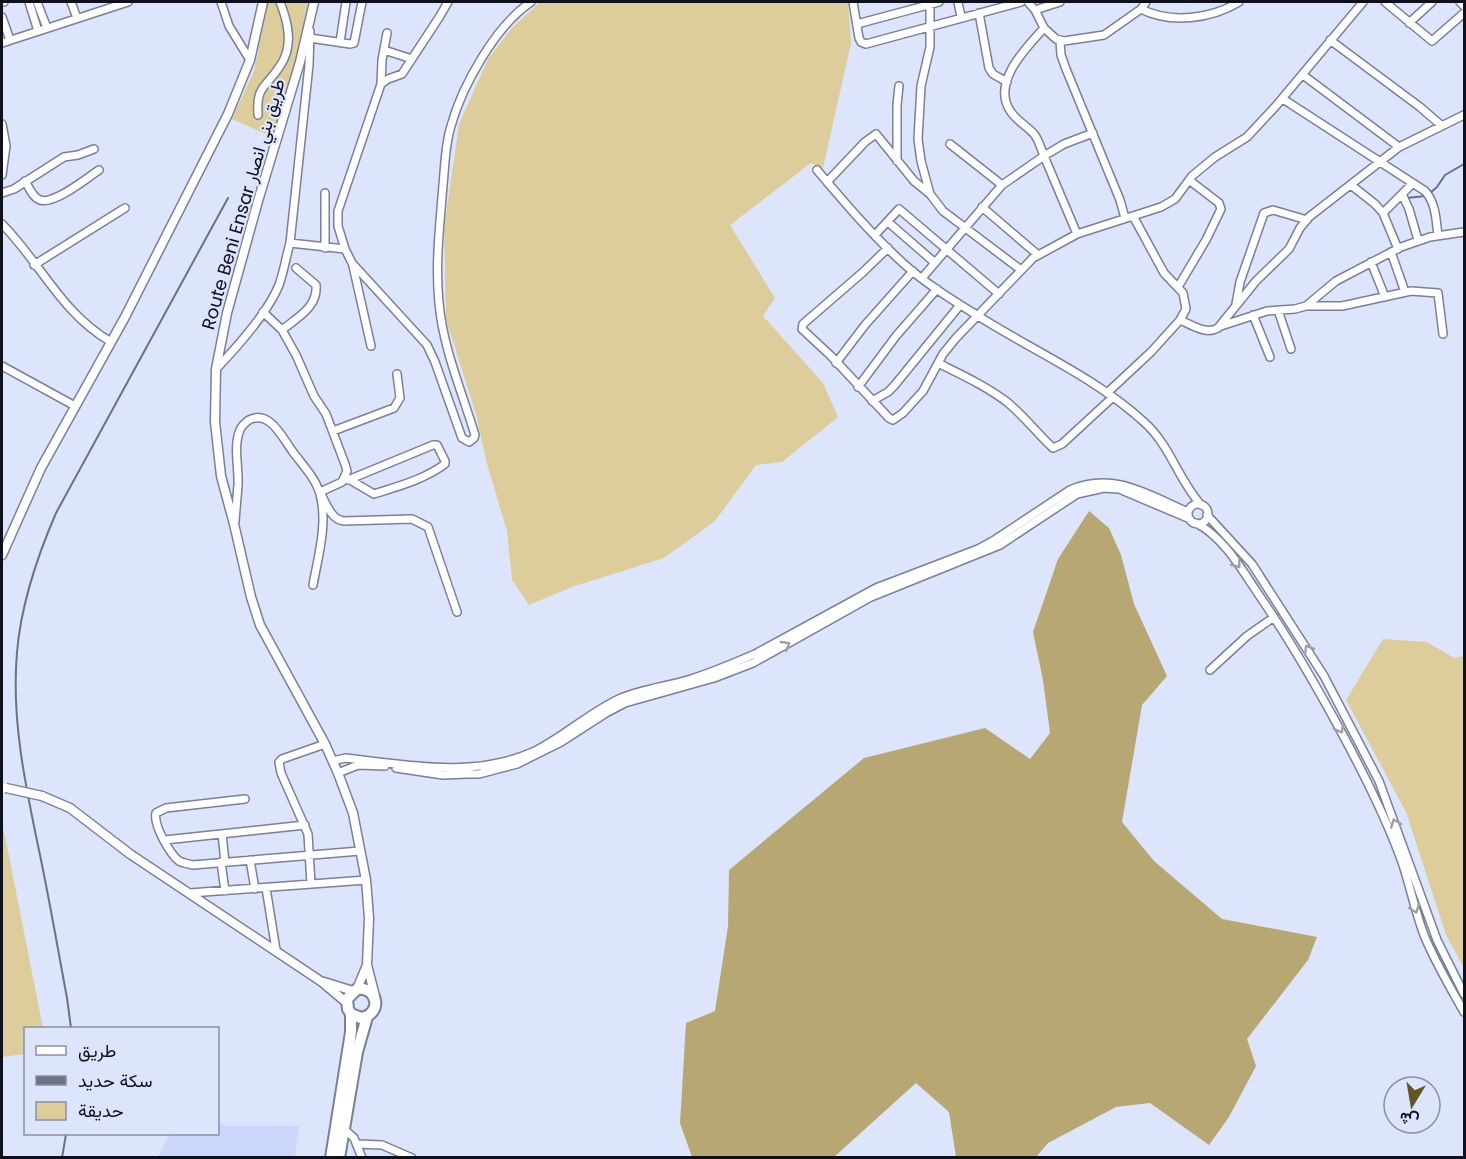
<svg xmlns="http://www.w3.org/2000/svg" width="1466" height="1159" viewBox="0 0 1466 1159" font-family="Poppins,Vazirmatn,sans-serif">
  <style>
    .built { fill: #ccd8fb }
    .green { fill: #dccd9a }
    .forest { fill: #b7a772 }
    .lines { fill: none; stroke-linecap: round; stroke-linejoin: round }
    .stream { stroke: #637094; stroke-width: 2 }
    .minor-casing { stroke: #78809a; stroke-width: 10 }
    .major-casing { stroke: #78809a; stroke-width: 11 }
    .highway-casing { stroke: #78809a; stroke-width: 14 }
    .minor { stroke: #fff; stroke-width: 7 }
    .major { stroke: #fff; stroke-width: 8 }
    .highway { stroke: #fff; stroke-width: 10 }
    .rail { stroke: #6c7282; stroke-width: 2 }
    .major-bridge-casing { stroke: #78809a; stroke-width: 11; stroke-linecap: butt }
    .major-bridge { stroke: #fff; stroke-width: 8 }
    .oneway { stroke: #9fa0a4 }
    .labels { text-anchor: middle; dominant-baseline: central; stroke-width: 4.5; stroke-linejoin: round; paint-order: stroke }
    .street-label { font-size: 18px; fill: #0e111b; stroke: #dde5fc }
  </style>
  <rect width="100%" height="100%" fill="#dde5fc"/>
  <path class="built" d="M218 1123 226 1126H299L295 1157H158L169 1134H218Z"/>
  <path class="green" d="M268 2H308L298 55 275 134 270 136 232 119 254 71Z
    M540 2H848L851 43 823 168 811 163 730 225 775 298 763 316 823 383 838 417 782 462 756 465 715 521 664 558 572 587 529 605 512 580 507 531 487 464 476 414 446 319 444 228 459 124 488 59 512 28Z
    M1383 639 1427 642 1454 658 1464 656V968L1446 935 1406 812 1346 700Z
    M2 829 4 831 43 1028H26L25 1054 2 1057Z"/>
  <path class="forest" d="M1089 511 1109 528 1121 555 1134 604 1167 676 1142 705 1122 822 1154 861 1222 919 1317 937 1308 960 1247 1039 1256 1066 1229 1117 1209 1145 1150 1103 1116 1107 1048 1143 1036 1157H956L949 1112 916 1083 834 1157H692L680 1123 686 1023 715 1011 728 926 729 870 864 758 985 728 1030 759 1050 733 1043 680 1033 632 1058 559Z"/>
  <g class="lines">
    <path class="stream" d="M1430 193 1437 187 1445 175 1464 164
      M1407 198 1425 196"/>
    <g class="minor-casing">
      <path id="minor" d="M2 2H4
        M29 2 38 31
        M37 2 47 28
        M71 2 77 18
        M221 2 229 26 250 60
        M448 2 440 16 402 74 388 79 381 84 338 211V226L345 249 352 263 427 345 435 362 462 438 469 442 474 438 475 435C462 392 443 348 439 303 435 263 440 224 443 185 445 165 445 145 451 126 462 86 496 25 531 2
        M853 2 859 38 861 42 866 44 1021 2
        M930 2V47L921 86 918 139 921 161 930 194 943 211 1021 270
        M958 2 961 17
        M1028 2 1035 10 1044 28 1056 39 1064 41 1104 35 1141 9 1146 2
        M1385 2 1432 41 1464 13
        M1460 2 1464 6
        M1141 9C1171 24 1211 19 1239 2
        M1035 10 1060 2
        M979 13 989 68 993 74 1007 82
        M2 17 10 40
        M1409 23 1432 2
        M857 24 939 2
        M310 38 350 44 354 43 362 2
        M1330 40 1420 107 1442 126
        M1060 41 1061 55 1066 69 1120 200 1125 218
        M340 42 346 2
        M2 43 128 2
        M384 50 412 59
        M1303 75 1399 147
        M381 84 382 60 387 33
        M1283 99 1425 191C1436 203 1436 220 1438 236
        M258 115C256 85 266 88 280 66 294 46 288 22 280 2
        M2 124 6 146 2 175
        M950 144 1002 185
        M897 161V105L899 86
        M817 170C844 202 872 235 904 264 925 283 951 299 975 314 1031 350 1095 377 1144 422 1170 445 1178 479 1201 505
        M25 181C29 187 32 197 40 200 54 205 87 178 99 170
        M827 182 865 142 876 134 914 181 930 194
        M1351 185 1375 204 1383 213 1398 249
        M2 193 14 189 64 157 78 155 94 149
        M325 193V248
        M1402 194 1409 209 1418 240
        M982 207 1037 254
        M1383 213 1412 184
        M888 222 934 262
        M2 224C40 262 61 313 111 342
        M1077 234 1044 156 1064 144 1093 133
        M875 235 899 209 999 294
        M290 243 345 249
        M888 248 862 273 803 324 802 329 831 356 889 418 893 420 903 413 923 391 943 354 956 338 1033 258 1077 234 1161 207 1175 199 1192 176 1215 157 1247 137 1275 107 1363 2
        M1391 252 1405 292
        M1371 262 1385 297
        M34 265 125 208
        M353 266 371 346
        M922 278 1002 185 1044 156C1041 149 1039 140 1034 134 1027 126 1017 121 1011 112 990 83 1027 47 1044 28
        M1178 287 1206 240 1221 209 1219 203 1189 180
        M1236 304 1240 282 1264 213 1273 210 1307 220
        M1306 306H1342L1411 291 1438 293 1443 334
        M1278 310 1291 349
        M263 312 282 330 296 355 314 396 326 414 345 464 347 471 342 482 320 492C326 503 331 520 344 521L412 519 428 527 457 612
        M1253 315 1270 357
        M1180 320C1192 325 1206 335 1218 328L1256 281 1289 249 1300 228 1309 217 1399 147 1464 115
        M1221 326 1267 311 1295 309 1306 306 1336 281 1401 247 1430 237 1464 232
        M282 330C298 317 318 307 316 285L296 268
        M836 363 865 325 913 271
        M938 363C962 375 986 386 1007 402 1024 416 1037 433 1053 448L1062 444 1113 397
        M2 366 75 406
        M217 368C237 347 268 312 279 285 284 271 286 257 290 243L309 65 310 31
        M858 387 896 336 937 289
        M1107 393 1151 352 1180 320 1186 309 1183 293 1164 273 1133 216
        M872 401 888 392 894 386 960 305
        M333 431 394 408 400 398 397 374
        M345 477 374 494C399 486 423 480 445 464V461L437 445H433L348 480
        M1188 514a10 10 0 1 1 20 0a10 10 0 1 1-20 0Z
        M1207 515 1252 564 1324 676 1379 781 1437 940 1464 994
        M235 521C236 509 237 497 238 485 239 468 233 446 240 430 242 425 245 423 249 420 270 409 283 439 293 452 302 464 316 479 320 494 328 523 318 557 313 585
        M1196 523C1225 538 1243 572 1261 598 1289 639 1314 682 1338 726 1362 770 1385 815 1402 862 1410 886 1415 911 1424 935 1435 962 1450 987 1464 1012
        M1210 670 1247 636 1274 617
        M333 761 345 758C409 765 474 779 535 751 565 736 590 712 621 698 643 689 668 686 691 679 713 672 734 663 755 654L876 588 978 549 996 539 1070 490C1114 471 1148 495 1188 512
        M396 768 443 775 467 774H479L517 764 561 742 606 713 625 703 714 678 753 663 871 597 1000 545 1077 494 1104 488 1119 489 1190 519
        M338 773 358 765 385 766
        M245 799 166 808 156 813C153 825 170 854 179 861 183 863 188 864 193 865L360 851
        M222 834 225 862
        M165 840 305 825
        M250 860 255 889
        M221 862 225 891
        M311 884 308 834 281 773 279 762 282 759 325 744
        M266 888 276 950
        M190 893 366 880
        M344 1129 354 1138 362 1158
        M358 1144 382 1145 412 1158"/>
    </g>
    <g class="major-casing">
      <path id="major" d="M314 2 300 62 258 201 227 313 216 369 215 422 221 476 234 524 251 597 260 625 325 744 338 773 353 813 366 880 369 918 367 965 375 996
        M2 555 41 468 125 317 228 114 250 60 263 2
        M42 796 70 808 130 854 322 982 347 1003
        M324 982 353 991
        M357 989 367 965"/>
    </g>
    <g class="highway-casing">
      <path id="highway" d="M331 1158 351 1032V1014L348 1009 347 999 357 989C378 986 383 1014 361 1018L351 1014
        M339 1158 357 1052 367 1017"/>
    </g>
    <use href="#minor" class="minor"/>
    <use href="#major" class="major"/>
    <use href="#highway" class="highway"/>
    <path class="rail" d="M71 1028 67 998C58 950 50 903 40 855 26 788 11 721 17 652 21 604 37 557 56 513L228 198
      M62 1158 66 1134"/>
    <g class="major-bridge-casing">
      <path id="major-bridge" d="M6 788 42 796"/>
    </g>
    <use href="#major-bridge" class="major-bridge"/>
  </g>
  <defs><path id="oneway-chevron" d="M-2-3.5L2.5 0L-2 3.5" fill="none" stroke-width="1.6" stroke-linecap="round" stroke-linejoin="round" transform="scale(1.5)"/></defs>
  <g class="oneway">
    <use href="#oneway-chevron" transform="translate(1237 564) rotate(53)"/>
    <use href="#oneway-chevron" transform="translate(786 645) rotate(-30)"/>
    <use href="#oneway-chevron" transform="translate(1308 649) rotate(-121)"/>
    <use href="#oneway-chevron" transform="translate(1340 729) rotate(61)"/>
    <use href="#oneway-chevron" transform="translate(1395 823) rotate(-110)"/>
    <use href="#oneway-chevron" transform="translate(1415 909) rotate(70)"/>
  </g>
  <g class="labels">
    <g class="street-label">
      <text transform="translate(243 204) rotate(-74)">Route Beni Ensar طريق بني انصار</text>
    </g>
  </g>
  <rect width="1466" height="1159" fill="none" stroke="#0e111b" stroke-width="6"/>
  <rect x="24" y="1027" width="195" height="108" fill="#dde5fc" stroke="#8a90a2" stroke-width="1.5"/>
  <rect x="36" y="1046" width="30" height="9" fill="#ffffff" stroke="#8a90a2" stroke-width="1.5"/>
  <text x="78" y="1057" font-size="18" fill="#0e111b">طريق</text>
  <rect x="36" y="1076" width="30" height="9" fill="#6c7282" stroke="#8a90a2" stroke-width="1.5"/>
  <text x="78" y="1087" font-size="18" fill="#0e111b">سكة حديد</text>
  <rect x="36" y="1102" width="30" height="18" fill="#dccd9a" stroke="#8a90a2" stroke-width="1.5"/>
  <text x="78" y="1117" font-size="18" fill="#0e111b">حديقة</text>
  <g transform="translate(1412 1105) rotate(191)"><circle r="28" fill="#dde5fc" stroke="#8a90a2" stroke-width="1.5"/>
  <path d="M0-4.5L10 22L0 15L-10 22Z" fill="#645522"/>
  <text y="-9" font-size="16" font-weight="bold" text-anchor="middle" fill="#0e111b">ش</text>
  </g>
</svg>
